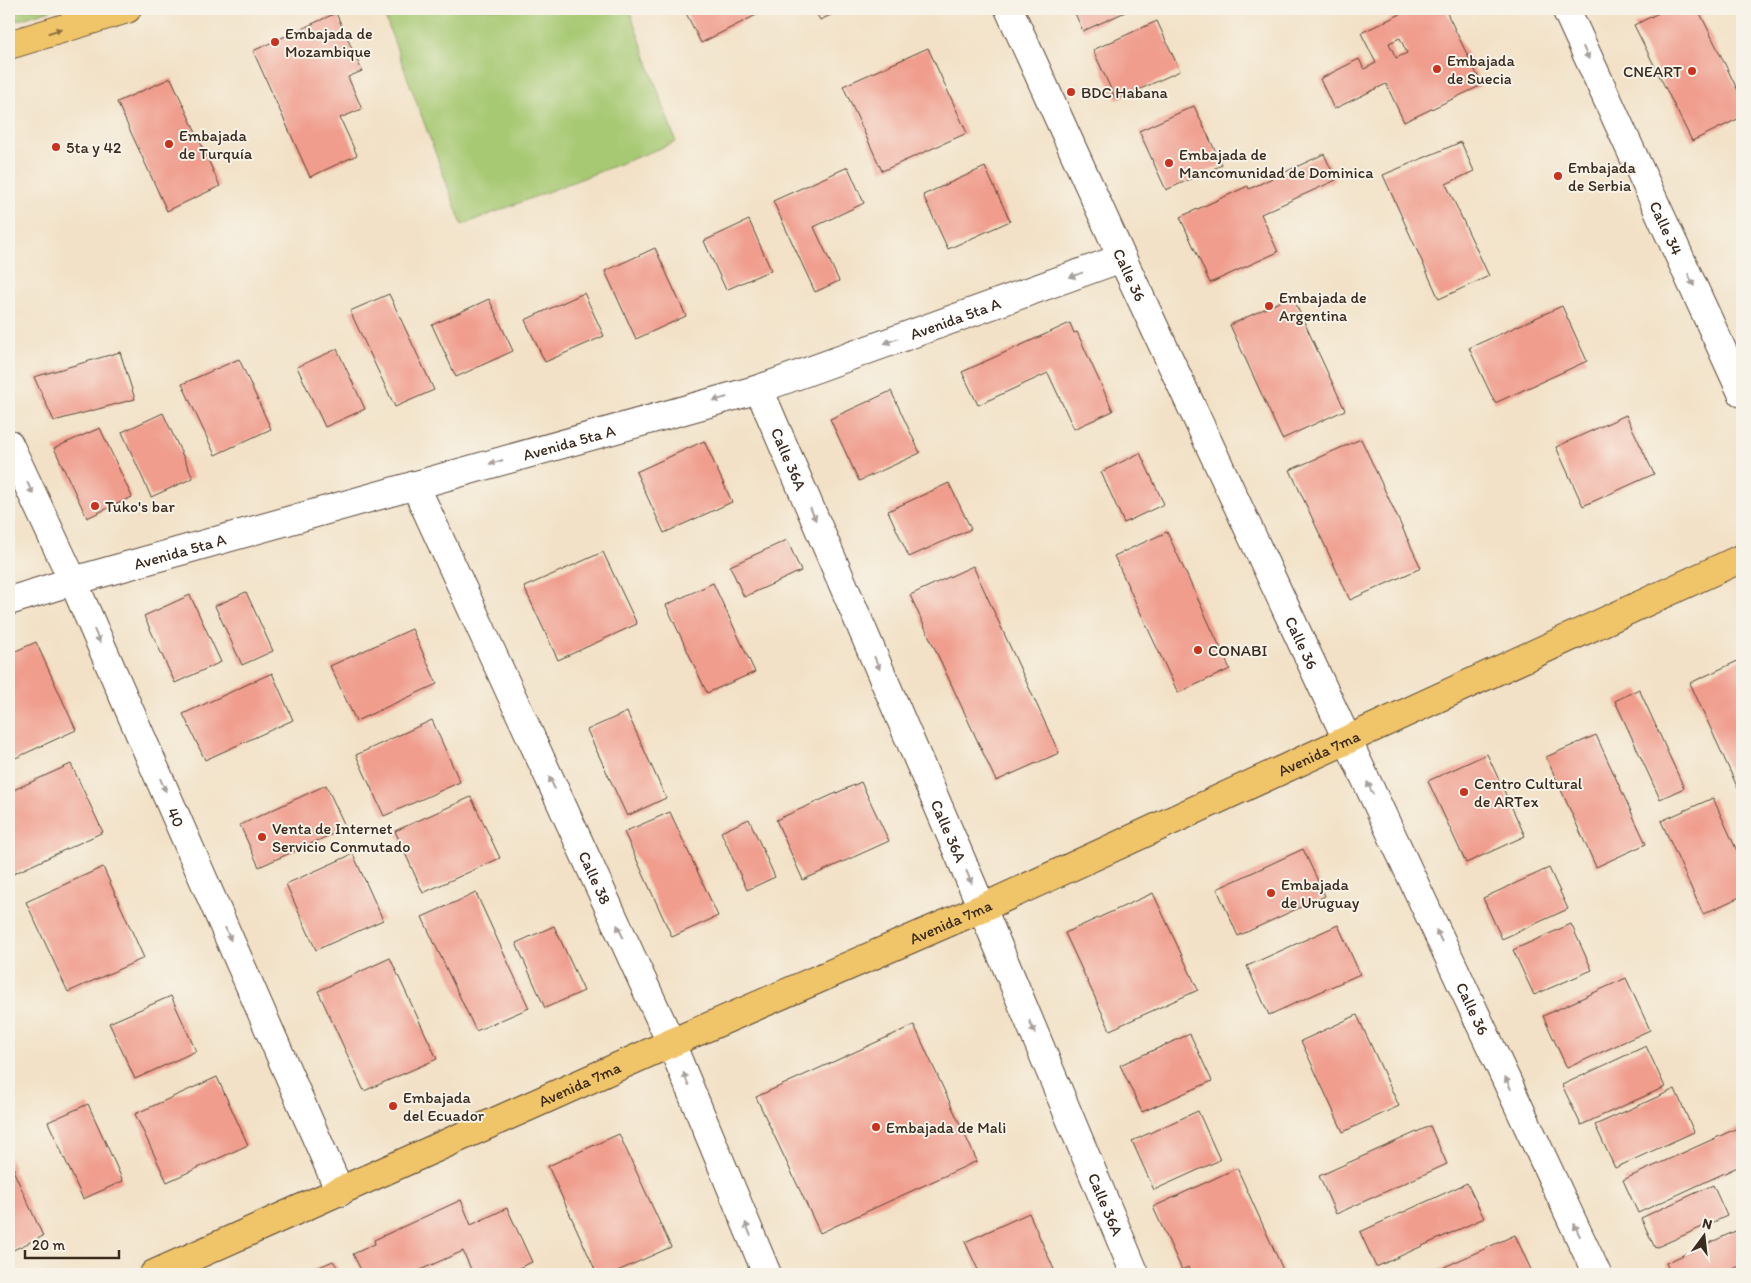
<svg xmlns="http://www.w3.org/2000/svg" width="1751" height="1283" viewBox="0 0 1751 1283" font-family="Itim,sans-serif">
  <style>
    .green { fill: #a7c973; stroke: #717a48 }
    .building { fill: #f09d8d; fill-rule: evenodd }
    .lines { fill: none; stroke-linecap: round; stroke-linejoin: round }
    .minor-casing { stroke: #564537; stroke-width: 30 }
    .major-casing { stroke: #564537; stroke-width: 30 }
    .highway-casing { stroke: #564537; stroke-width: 30 }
    .minor { stroke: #fff; stroke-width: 28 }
    .major { stroke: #f0c469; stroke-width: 28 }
    .highway { stroke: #f0c469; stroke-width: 28 }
    .oneway { fill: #8c6f40 }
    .oneway2 { fill: #a79f9a }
    .poi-dot { fill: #c8321e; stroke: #f7f3e8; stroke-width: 2 }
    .labels { text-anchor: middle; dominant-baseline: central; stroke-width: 4; stroke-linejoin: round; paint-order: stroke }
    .poi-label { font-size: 16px; fill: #3b2a1e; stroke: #f7f3e8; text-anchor: start }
    .street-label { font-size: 16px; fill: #3b2a1e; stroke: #f7f3e8 }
  </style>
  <rect width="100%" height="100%" fill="#f7f3e8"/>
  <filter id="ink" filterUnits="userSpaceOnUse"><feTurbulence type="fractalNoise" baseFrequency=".02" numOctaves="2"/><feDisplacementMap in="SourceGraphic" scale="10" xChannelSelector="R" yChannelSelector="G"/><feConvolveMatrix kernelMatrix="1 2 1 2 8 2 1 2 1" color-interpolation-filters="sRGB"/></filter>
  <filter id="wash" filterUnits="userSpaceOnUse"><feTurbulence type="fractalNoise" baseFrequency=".0096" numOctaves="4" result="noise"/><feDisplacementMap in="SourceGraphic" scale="20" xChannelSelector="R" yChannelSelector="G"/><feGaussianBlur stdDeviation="1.12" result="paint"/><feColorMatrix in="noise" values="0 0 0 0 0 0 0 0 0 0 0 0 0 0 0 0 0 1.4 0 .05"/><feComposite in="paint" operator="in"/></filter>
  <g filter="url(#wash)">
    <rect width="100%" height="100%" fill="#f2e1c6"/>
    <path class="green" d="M9 9H54L9 23Z
      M382 9H629L676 142 462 225Z"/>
    <g id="blocks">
      <path class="building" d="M684 9H757L760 13 701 43Z
        M814 9H844L820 20Z
        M1073 9H1132L1083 31Z
        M1411 9H1445L1482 85 1404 122 1386 84 1334 109 1320 79 1359 59 1364 69 1376 63 1361 33ZM1400 38 1407 53 1396 58 1389 43Z
        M1667 9H1698L1742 99V117L1692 141 1634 25Z
        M336 13 362 71 348 77 362 109 340 118 357 155 310 177 253 51Z
        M1157 21 1180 71 1116 100 1093 50Z
        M928 48 967 133 882 171 843 86Z
        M171 78 220 186 167 211 117 102Z
        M1194 106 1222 165 1166 190 1139 131Z
        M1461 142 1474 171 1446 184 1489 276 1439 299 1383 175Z
        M1324 154 1336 180 1261 214 1278 252 1210 283 1180 217 1248 186 1249 189Z
        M848 167 864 203 814 227 839 281 815 292 773 201Z
        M985 167 1010 221 948 249 923 195Z
        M749 220 771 270 726 290 704 241Z
        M655 248 686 316 636 339 605 271Z
        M584 293 604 336 545 362 525 320Z
        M389 294 434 390 395 407 350 311Z
        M1292 296 1345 410 1282 439 1230 325Z
        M489 299 513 351 456 377 432 325Z
        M1562 306 1587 361 1495 403 1469 348Z
        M1070 323 1074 333 1077 332 1113 411 1074 429 1048 373 978 405 962 372Z
        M337 349 365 409 325 427 297 367Z
        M120 352 135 399 54 421 34 377Z
        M239 359 271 429 215 455 182 384Z
        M891 391 920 453 859 481 830 419Z
        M163 413 193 478 151 497 122 432Z
        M1626 415 1654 474 1583 506 1556 447Z
        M100 428 132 497 87 518 54 448Z
        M1361 439 1421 568 1350 600 1290 470Z
        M704 441 732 502 664 533 636 472Z
        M1140 453 1164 504 1124 523 1101 472Z
        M949 483 971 529 909 557 888 511Z
        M1167 532 1230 669 1178 693 1114 556Z
        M787 540 801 571 744 597 730 566Z
        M603 552 637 624 558 660 524 587Z
        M973 566 1059 753 996 781 910 595Z
        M713 583 755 672 707 693 666 605Z
        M246 592 273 651 242 665 215 606Z
        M190 595 221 662 175 683 144 616Z
        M412 629 437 684 356 721 330 666Z
        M36 642 76 730 9 761V654Z
        M1742 659V792L1740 793 1690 683Z
        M272 673 293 720 205 760 183 714Z
        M1639 689 1684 788 1660 799 1615 701Z
        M627 712 666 798 627 816 587 730Z
        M432 720 460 782 384 816 356 755Z
        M1596 735 1646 844 1596 867 1546 757Z
        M1487 754 1525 836 1466 863 1428 781Z
        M71 764 103 832 9 876V792Z
        M861 782 889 841 803 880 776 820Z
        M326 785 346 828 259 867 240 825Z
        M471 797 500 858 423 893 395 831Z
        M1713 798 1742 862V896L1703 914 1661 821Z
        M670 812 718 916 672 937 624 832Z
        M749 819 775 877 747 890 721 832Z
        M1303 849 1325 896 1238 936 1217 889Z
        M353 854 383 920 316 950 286 884Z
        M103 867 144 958 68 992 26 902Z
        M1549 868 1568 909 1502 939 1483 898Z
        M476 893 529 1008 476 1031 422 917Z
        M1153 893 1198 990 1110 1030 1065 933Z
        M1571 924 1592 970 1534 995 1513 950Z
        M1338 925 1360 974 1269 1015 1247 966Z
        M554 926 584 991 545 1008 516 943Z
        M390 958 437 1059 364 1091 318 991Z
        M1626 978 1650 1030 1567 1068 1543 1016Z
        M171 996 196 1051 135 1079 109 1023Z
        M1357 1015 1399 1106 1343 1132 1301 1041Z
        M914 1025 977 1161 820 1233 756 1097Z
        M1190 1034 1212 1081 1142 1112 1120 1065Z
        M1646 1046 1665 1087 1581 1125 1562 1085Z
        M217 1077 248 1145 167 1182 135 1114Z
        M1675 1089 1694 1132 1615 1168 1595 1125Z
        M88 1104 123 1181 83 1199 48 1122Z
        M1198 1111 1220 1160 1154 1190 1132 1141Z
        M1430 1126 1447 1164 1336 1214 1319 1176Z
        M1742 1126V1165L1638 1213 1623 1180Z
        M619 1134 671 1247 611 1274H597L548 1166Z
        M9 1156 15 1169 13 1170 43 1236 9 1252Z
        M1237 1168 1266 1232 1285 1274H1191L1188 1267 1182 1270 1153 1207Z
        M1467 1183 1484 1218 1376 1267 1360 1232Z
        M1713 1185 1727 1216 1655 1248 1641 1218Z
        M461 1200 471 1225 507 1208 532 1262 506 1274H473L463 1251 420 1270 422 1274H363L353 1254 375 1244 374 1240Z
        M1029 1213 1056 1274H980L965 1242Z
        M1742 1228V1265L1721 1274H1671L1666 1263Z
        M1515 1235 1533 1274H1429Z
        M333 1261 342 1274H303Z"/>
    </g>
  </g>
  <g filter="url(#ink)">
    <use href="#blocks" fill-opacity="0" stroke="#564537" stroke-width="1"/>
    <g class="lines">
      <g class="minor-casing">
        <g id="minor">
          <path id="s1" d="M1009 9 1122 258 1597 1274"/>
          <path id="s2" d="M1566 9 1742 393"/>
          <path id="s3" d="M759 389 982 908 1135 1274"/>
          <path id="s4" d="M9 444 73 581 340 1192"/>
          <path id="s5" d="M415 485 671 1043 767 1274"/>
          <path id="s6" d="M9 601 73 581 759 389 1122 258"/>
        </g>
      </g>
      <g class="major-casing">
        <g id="major">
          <path id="s7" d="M154 1274 671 1043 982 908 1742 558"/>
        </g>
      </g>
      <g class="highway-casing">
        <path id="highway" d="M9 45 127 9"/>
      </g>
      <use href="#minor" class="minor"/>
      <use href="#major" class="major"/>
      <use href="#highway" class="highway"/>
    </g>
    <defs><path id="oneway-solid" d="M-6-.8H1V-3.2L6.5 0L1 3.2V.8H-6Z" transform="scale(1.25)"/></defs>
    <use class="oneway" href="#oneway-solid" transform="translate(55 31) rotate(-17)"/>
    <g class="oneway2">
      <use href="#oneway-solid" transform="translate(1586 53) rotate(65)"/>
      <use href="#oneway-solid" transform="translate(1076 275) rotate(160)"/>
      <use href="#oneway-solid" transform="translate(1691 280) rotate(65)"/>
      <use href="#oneway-solid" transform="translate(891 341) rotate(160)"/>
      <use href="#oneway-solid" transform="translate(720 399) rotate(164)"/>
      <use href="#oneway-solid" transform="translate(496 462) rotate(164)"/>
      <use href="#oneway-solid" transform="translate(30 488) rotate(65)"/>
      <use href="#oneway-solid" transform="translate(813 514) rotate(67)"/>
      <use href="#oneway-solid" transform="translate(97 636) rotate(66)"/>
      <use href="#oneway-solid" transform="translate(877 663) rotate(67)"/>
      <use href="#oneway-solid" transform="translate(552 783) rotate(-115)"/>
      <use href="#oneway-solid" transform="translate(163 785) rotate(66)"/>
      <use href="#oneway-solid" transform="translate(1370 788) rotate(-115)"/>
      <use href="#oneway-solid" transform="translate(969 877) rotate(67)"/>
      <use href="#oneway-solid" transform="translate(620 931) rotate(-115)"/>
      <use href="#oneway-solid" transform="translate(228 934) rotate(66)"/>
      <use href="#oneway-solid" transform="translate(1439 936) rotate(-115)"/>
      <use href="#oneway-solid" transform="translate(1032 1027) rotate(67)"/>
      <use href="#oneway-solid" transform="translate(686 1079) rotate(-112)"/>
      <use href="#oneway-solid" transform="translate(1508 1083) rotate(-115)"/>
      <use href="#oneway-solid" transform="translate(748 1229) rotate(-112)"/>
      <use href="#oneway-solid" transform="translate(1577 1230) rotate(-115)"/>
    </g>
  </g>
  <g class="poi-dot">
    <circle cx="275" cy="42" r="5"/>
    <circle cx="1437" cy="69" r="5"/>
    <circle cx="1692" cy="71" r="5"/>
    <circle cx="1071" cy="92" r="5"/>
    <circle cx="169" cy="144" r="5"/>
    <circle cx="56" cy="147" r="5"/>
    <circle cx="1169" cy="163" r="5"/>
    <circle cx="1558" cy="176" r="5"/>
    <circle cx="1269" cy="306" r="5"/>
    <circle cx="95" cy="506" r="5"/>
    <circle cx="1198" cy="650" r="5"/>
    <circle cx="1464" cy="792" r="5"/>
    <circle cx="262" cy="837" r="5"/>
    <circle cx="1271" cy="893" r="5"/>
    <circle cx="393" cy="1106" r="5"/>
    <circle cx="876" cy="1127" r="5"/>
  </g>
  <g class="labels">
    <g class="poi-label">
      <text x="285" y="33">Embajada de<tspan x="285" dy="18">Mozambique</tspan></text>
      <text x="1447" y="60">Embajada<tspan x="1447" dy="18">de Suecia</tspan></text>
      <text x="1682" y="71" text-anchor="end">CNEART</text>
      <text x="1081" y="92">BDC Habana</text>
      <text x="179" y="135">Embajada<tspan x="179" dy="18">de Turquía</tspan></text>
      <text x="66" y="147">5ta y 42</text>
      <text x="1179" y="154">Embajada de<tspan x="1179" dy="18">Mancomunidad de Dominica</tspan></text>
      <text x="1568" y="167">Embajada<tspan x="1568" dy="18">de Serbia</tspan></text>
      <text x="1279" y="297">Embajada de<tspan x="1279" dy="18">Argentina</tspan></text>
      <text x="105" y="506">Tuko's bar</text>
      <text x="1208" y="650">CONABI</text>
      <text x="1474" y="783">Centro Cultural<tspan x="1474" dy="18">de ARTex</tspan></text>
      <text x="272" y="828">Venta de Internet<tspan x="272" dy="18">Servicio Conmutado</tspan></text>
      <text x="1281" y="884">Embajada<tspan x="1281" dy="18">de Uruguay</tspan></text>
      <text x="403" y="1097">Embajada<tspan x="403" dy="18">del Ecuador</tspan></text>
      <text x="886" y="1127">Embajada de Mali</text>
    </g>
    <g class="street-label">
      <text stroke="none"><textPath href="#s2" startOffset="241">Calle 34</textPath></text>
      <text stroke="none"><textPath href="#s1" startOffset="292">Calle 36</textPath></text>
      <text stroke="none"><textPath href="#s6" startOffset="988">Avenida 5ta A</textPath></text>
      <text stroke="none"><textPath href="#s6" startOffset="582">Avenida 5ta A</textPath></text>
      <text stroke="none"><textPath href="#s3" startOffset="76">Calle 36A</textPath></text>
      <text stroke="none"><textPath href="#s6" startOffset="178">Avenida 5ta A</textPath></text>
      <text stroke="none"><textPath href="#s1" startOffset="698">Calle 36</textPath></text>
      <text stroke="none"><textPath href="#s7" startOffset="1276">Avenida 7ma</textPath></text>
      <text stroke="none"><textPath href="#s4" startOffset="409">40</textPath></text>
      <text stroke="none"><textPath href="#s3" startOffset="481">Calle 36A</textPath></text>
      <text stroke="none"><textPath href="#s5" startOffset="432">Calle 38</textPath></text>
      <text stroke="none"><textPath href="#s7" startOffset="871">Avenida 7ma</textPath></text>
      <text stroke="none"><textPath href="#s1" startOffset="1102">Calle 36</textPath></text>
      <text stroke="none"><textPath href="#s7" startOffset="466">Avenida 7ma</textPath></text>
      <text stroke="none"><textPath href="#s3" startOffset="886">Calle 36A</textPath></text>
    </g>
  </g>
  <rect width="1751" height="1283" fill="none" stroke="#f7f3e8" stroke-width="30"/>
  <g transform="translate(1704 1236) rotate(15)" stroke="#f7f3e8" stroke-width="4" paint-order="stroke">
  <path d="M0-4L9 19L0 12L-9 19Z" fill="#3b2a1e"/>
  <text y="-8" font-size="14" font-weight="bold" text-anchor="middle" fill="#3b2a1e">N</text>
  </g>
  <path d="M25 1250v8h94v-8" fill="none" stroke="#3b2a1e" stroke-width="2.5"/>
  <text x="32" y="1250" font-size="15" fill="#3b2a1e" stroke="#f7f3e8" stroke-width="4" paint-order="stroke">20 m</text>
</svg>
